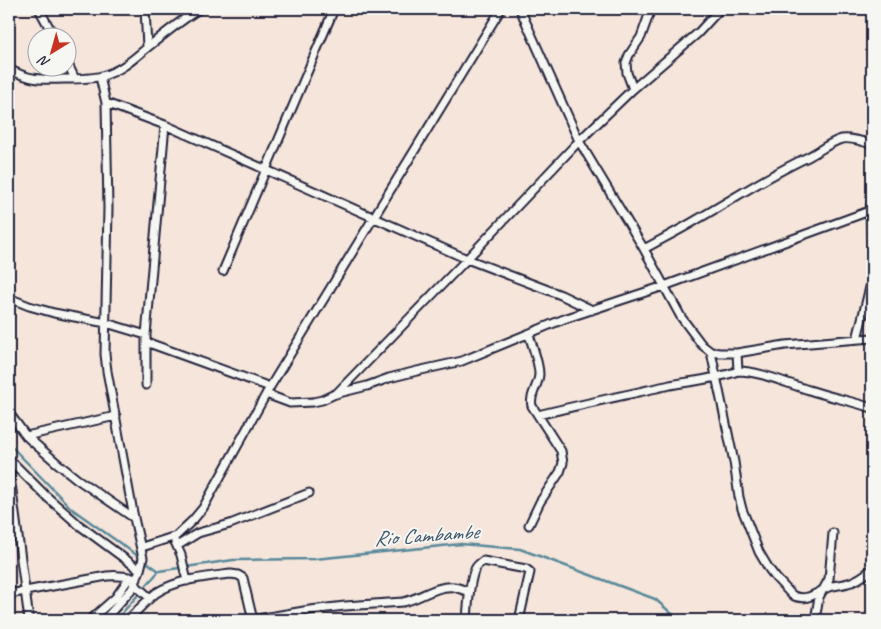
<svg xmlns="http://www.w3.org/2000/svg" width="881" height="629" viewBox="0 0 881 629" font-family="Caveat,sans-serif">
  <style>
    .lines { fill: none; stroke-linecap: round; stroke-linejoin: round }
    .stream { stroke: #59899a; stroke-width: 2.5 }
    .street-casing { stroke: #22223b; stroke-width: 11 }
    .street { stroke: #f6f6f2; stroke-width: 7 }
    .labels { text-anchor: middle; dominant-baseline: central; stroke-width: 4; stroke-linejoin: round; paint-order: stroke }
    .water-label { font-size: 21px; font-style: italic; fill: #3e556b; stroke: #f6f6f2 }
  </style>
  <rect width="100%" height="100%" fill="#f5e5db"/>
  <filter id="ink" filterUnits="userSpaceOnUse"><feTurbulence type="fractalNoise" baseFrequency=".02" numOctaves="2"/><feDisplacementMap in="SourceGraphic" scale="10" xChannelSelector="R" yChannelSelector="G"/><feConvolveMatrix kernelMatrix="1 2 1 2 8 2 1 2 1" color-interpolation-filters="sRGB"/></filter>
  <g filter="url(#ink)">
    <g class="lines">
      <path class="stream" d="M9 444 72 509 159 571
        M159 571 233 560 315 559 461 544 520 549 655 599 679 620
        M116 620 159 571"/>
      <g class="street-casing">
        <path id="street" d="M39 9 55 38
          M145 9 147 47
          M520 9 579 141 644 249 681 317 702 345 711 352 720 353H737L738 371C760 371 788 384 809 390 830 397 851 401 872 408
          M68 64 75 79
          M9 69C29 80 41 80 64 79 76 79 91 79 102 76 124 70 136 56 153 43 168 31 183 19 199 9
          M100 77 106 103 108 208 105 354 107 371 134 518 143 558 140 570
          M633 89 627 73 626 63 629 55 641 37 651 9
          M106 103 165 125 467 259 561 295 592 310
          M872 199 870 211 872 251
          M644 249C662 239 680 230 698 219 735 198 769 175 808 157 818 152 832 141 842 139 851 137 863 142 872 144
          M223 271 334 9
          M9 298 29 306 54 313 106 323 146 335
          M857 339 872 279
          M146 342 270 387
          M711 352 734 462 739 497 742 509 759 552 769 569 776 578 792 595C806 603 817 592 829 587 835 585 842 585 848 583 857 581 865 575 872 569
          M737 353 785 345 872 338
          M146 385V335L165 125
          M266 394 290 403 313 402 322 400 335 394 367 386 389 378 417 371 462 361 564 319 664 286 872 210
          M336 394 467 259 579 141 633 89 698 33 720 9
          M9 413 26 436 57 463 77 479 134 518
          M538 415C582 404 626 395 670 385 693 381 716 379 738 371
          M26 436 116 416
          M9 459 46 496 79 525 140 570 132 589 104 620
          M9 468 29 620
          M529 525 540 502 560 472 563 463 561 451 532 406C529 395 539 385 539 374 539 362 532 346 529 334
          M175 542 181 555 187 581
          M177 546 198 533 230 524 309 493
          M142 547 176 536 193 520 203 508 270 387 501 9
          M134 584 150 598
          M9 594 107 576C117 575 127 576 137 579
          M90 620 116 597 130 577
          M128 620C137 611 146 601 156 593 178 579 206 577 231 574L238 575 243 578 253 620
          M251 620 310 610 345 606 403 602C420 599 435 585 454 587 459 588 464 590 469 592
          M467 620C468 606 469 582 475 569 477 565 480 563 483 561L526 569 530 572 519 620
          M815 620 819 597 829 579 833 533"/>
      </g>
      <use href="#street" class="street"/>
    </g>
  </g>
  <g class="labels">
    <g class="water-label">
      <text transform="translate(426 535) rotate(-4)">Rio Cambambe</text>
    </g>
  </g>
  <rect width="881" height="629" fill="none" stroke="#f6f6f2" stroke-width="30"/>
  <rect x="15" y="15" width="851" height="599" fill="none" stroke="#22223b" stroke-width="2" filter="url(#ink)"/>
  <g transform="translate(52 52) rotate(217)"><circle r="24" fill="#f6f6f2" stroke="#a1a1a9"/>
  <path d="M0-4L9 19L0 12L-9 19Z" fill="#c8321e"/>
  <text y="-8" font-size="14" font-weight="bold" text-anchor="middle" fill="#22223b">N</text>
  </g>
</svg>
